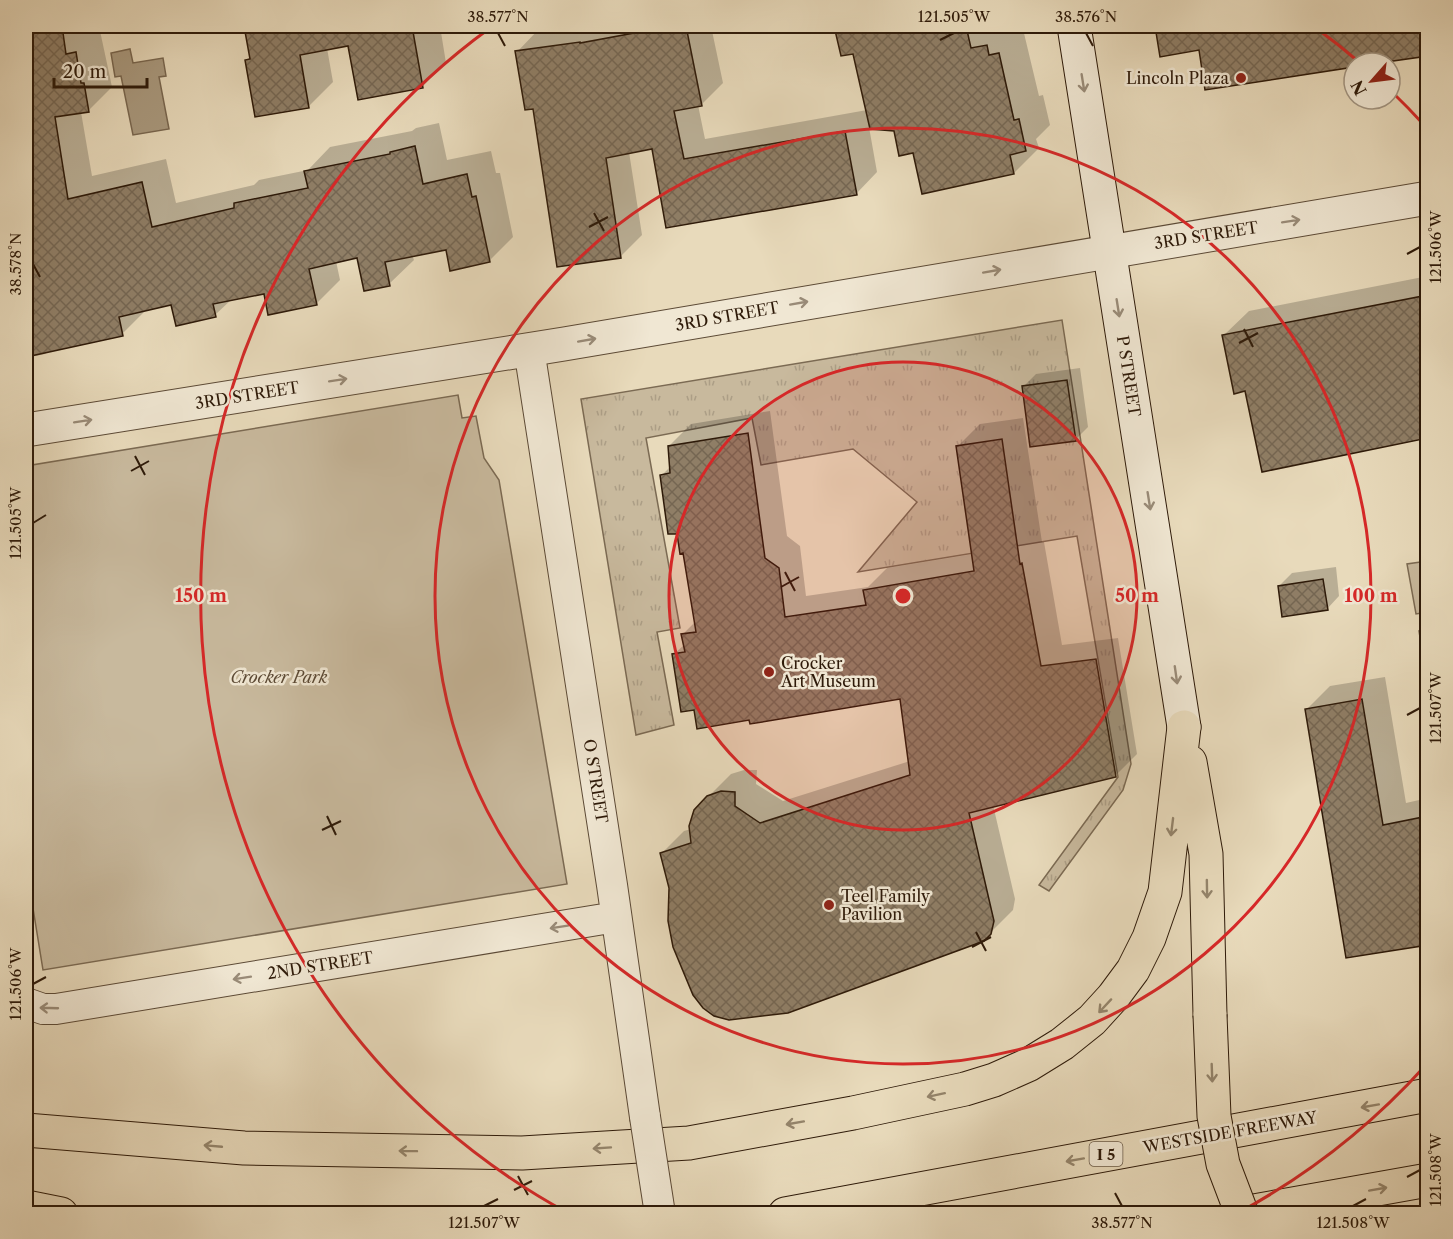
<svg xmlns="http://www.w3.org/2000/svg" width="1453" height="1239" viewBox="0 0 1453 1239" font-family="'Libre Caslon Text',serif">
  <style>
    .grass { fill: url(#grass-tufts); stroke: #7b6a53; stroke-width: 1.5 }
    .park { fill: #c8b99d; stroke: #7b6a53; stroke-width: 1.5 }
    .water { fill: #a9997e; stroke: #78664f; stroke-width: 1.5 }
    .shadow { fill: #0003 }
    .building { fill: url(#building-cross-hatch); stroke: #2e1a09; stroke-width: 1.5 }
    .lines { fill: none; stroke-linecap: round; stroke-linejoin: round }
    .minor-casing { stroke: #5c4a36; stroke-width: 32 }
    .tertiary-casing { stroke: #5c4a36; stroke-width: 35 }
    .secondary-casing { stroke: #2e1a09; stroke-width: 35 }
    .motorway-casing { stroke: #2e1a09; stroke-width: 35 }
    .minor { stroke: #f0e7d3; stroke-width: 30 }
    .tertiary { stroke: #f0e7d3; stroke-width: 33 }
    .secondary { stroke: #f0e7d3; stroke-width: 33 }
    .motorway { stroke: #e8dabb; stroke-width: 33 }
    .minor-bridge-casing { stroke: #5c4a36; stroke-width: 32; stroke-linecap: butt }
    .motorway-bridge-casing { stroke: #2e1a09; stroke-width: 35; stroke-linecap: butt }
    .minor-bridge { stroke: #f0e7d3; stroke-width: 30 }
    .motorway-bridge { stroke: #e8dabb; stroke-width: 33 }
    .oneway { stroke: #998b78 }
    .oneway2 { stroke: #94846b }
    .ticks { fill: none; stroke: #2e1a09; stroke-width: 2 }
    .ring { fill: none; stroke: #d62828; stroke-width: 3 }
    .poi-dot { fill: #8f2418; stroke: #f0e7d3; stroke-width: 2 }
    .labels { text-anchor: middle; dominant-baseline: central; stroke-width: 5; stroke-linejoin: round; paint-order: stroke }
    .shield { fill: #f0e7d3; stroke: #685846; stroke-width: 1.5 }
    .shield-label { font-size: 15px; font-weight: bold; fill: #2e1a09 }
    .poi-label { font-size: 16px; fill: #2e1a09; stroke: #f0e7d3; text-anchor: start }
    .street-label { font-size: 16px; fill: #2e1a09; stroke: #f0e7d3 }
    .park-label { font-size: 16px; font-style: italic; fill: #5c4a35; stroke: #f0e7d3 }
    .centre { fill: #d62828; stroke: #f0e7d3; stroke-width: 3 }
    .ring-label { font-size: 18px; text-anchor: middle; font-weight: bold; fill: #d62828; stroke: #f0e7d3; stroke-width: 5; stroke-linejoin: round; paint-order: stroke }
    .neatline { fill: none; stroke: #2e1a09; stroke-width: 2 }
    .ticks-label { font-size: 15px; text-anchor: middle; fill: #2e1a09 }
  </style>
  <defs>
    <pattern id="grass-tufts" width="24" height="20" patternUnits="userSpaceOnUse" patternTransform="scale(1.5)"><rect width="24" height="20" fill="#c8b99d"/><path d="M3 7l-1-3M5 7V3M7 7l1-3M15 17l-1-3M17 17v-4M19 17l1-3" fill="none" stroke="#ac9e86"/></pattern>
    <pattern id="building-cross-hatch" width="8" height="8" patternUnits="userSpaceOnUse" patternTransform="scale(1.5)"><rect width="8" height="8" fill="#8f7e66"/><path d="M0 0l8 8M0 8l8-8" fill="none" stroke="#756652"/></pattern>
  </defs>
  <rect width="100%" height="100%" fill="#e8dabb"/>
  <filter id="stains"><feTurbulence type="fractalNoise" baseFrequency=".00333" numOctaves="4"/><feColorMatrix values="0 0 0 0 .2 0 0 0 0 .09 0 0 0 0 .02 0 0 0 .5 -.17"/></filter>
  <radialGradient id="worn" r=".72"><stop offset=".6" stop-color="#630" stop-opacity="0"/><stop offset="1" stop-color="#630" stop-opacity=".3"/></radialGradient>
  <path class="grass" d="M1062 320 1131 764 1123 790 1049 891 1039 885 1118 777 1077 536 858 572 917 502 853 449 761 465 752 418 646 438 680 628 657 632 674 725 636 735 581 399Z"/>
  <path class="park" d="M458 395 462 418 476 416 484 458 499 480 567 884 43 970 26 865V466Z
    M1427 561V612L1416 614 1407 564Z
    M1427 630 1428 682H1427L1419 631Z"/>
  <path class="water" d="M130 49 133 63 163 58 166 76 159 77 169 129 133 135 121 76 115 77 111 53Z"/>
  <path class="shadow" d="M26 26H99L112 87 88 111 81 112 92 176 166 159 176 203 254 185 259 180 308 170 330 147 412 131 416 128 439 123 447 160 491 151 496 173H500L513 237 489 261 447 248 412 255 414 260 389 284 358 256 336 261 340 280 316 304 265 292 232 299 215 315 172 303 146 310 122 334 48 351 45 354 26 358V223H28L26 213Z
    M246 26H440L446 63 422 87 349 44 327 48 333 82 309 106 247 60 251 56Z
    M571 26H711L723 83 701 105H698L705 139 867 110 854 52 842 55 836 26H1013L1014 31 1023 29 1039 96 1043 95 1050 125 1036 139 1039 148 1014 173 914 151 895 130 869 127 877 172 856 194 667 226 653 147 629 152 642 235 621 256 534 107 517 52 538 30Z
    M1156 26H1428V108L1419 55 1369 63H1354V65L1200 49 1161 55Z
    M1428 276V436L1246 390 1224 335 1249 311Z
    M1080 368 1088 427 1075 440 1023 387 1036 374Z
    M770 411 787 536 800 546 806 596 868 587 887 568 973 554 958 446 980 424 1023 418 1042 542H1044L1062 645 1118 638 1137 754 1115 776 993 805 1015 899 1013 910 983 940 670 888 662 853 684 831 691 829 708 797 731 774 744 770H757L756 784 783 801 910 761 901 697 750 718 695 709 673 655 685 644 683 634 696 621 685 551 661 476 671 466 669 446 691 424Z
    M1336 567 1339 596 1327 609 1279 586 1292 573Z
    M1385 677 1406 803 1428 798V941L1307 709 1330 686Z"/>
  <path class="building" d="M26 26H62L66 54 76 52 81 83H84L89 112 55 117 68 199 142 182 152 227 234 208V203L308 188 304 171 390 154V152L415 146 423 184 467 174 472 197 476 196 490 262 450 271 446 250 385 262 390 286 364 291 357 258 309 269 317 305 268 315 264 294 213 304 216 317 176 326 171 305 119 317 123 336 26 357Z
    M244 26H412L423 88 358 100 348 46 300 55 309 108 255 117 245 60 250 59Z
    M672 26H686L702 106 674 111 684 159 845 131 857 195 666 228 652 149 606 158 621 258 557 267 533 109 525 110 515 51 580 42V43Z
    M834 26H966L971 48 987 45 989 55 999 53 1014 120 1019 119 1026 151 1010 155 1014 174 922 194 913 153 899 156 894 131 870 129 853 54 841 56Z
    M1155 26H1428V56L1379 63H1354V67L1205 90 1199 50 1160 57Z
    M1428 295V438L1262 472 1245 391 1234 394 1222 335Z
    M1067 380 1076 441 1030 447 1022 386Z
    M748 433 765 558 779 568 785 617 866 605 863 590 974 571 956 446 1002 439 1020 564 1022 563 1041 666 1096 659 1116 777 969 813 994 921 991 934 984 941 788 1013 729 1020 714 1016 703 1008 693 995 673 947 668 921 669 888 660 853 691 843 689 826 694 810 707 796 721 791 735 792V806L760 823 910 775 900 699 750 724 749 720 697 729 694 710 681 712 672 654 685 652 681 634 696 632 683 553 680 554 677 534H668L660 475 670 473 668 446Z
    M1323 579 1328 610 1282 617 1278 586Z
    M1362 699 1383 825 1428 816V945L1346 958 1305 709Z"/>
  <g class="lines">
    <g class="minor-casing">
      <path id="minor" d="M529 349 612 885 645 1117
        M26 1003 43 1009H56L616 917"/>
    </g>
    <g class="tertiary-casing">
      <path id="tertiary" d="M26 430 564 344 1428 198"/>
    </g>
    <g class="secondary-casing">
      <path id="secondary" d="M1074 26 1184 727"/>
    </g>
    <g class="motorway-casing">
      <path id="motorway" d="M1190 762 1206 854 1210 1015
        M26 1130 244 1148 522 1153 689 1143 853 1113 965 1089 994 1080 1028 1065 1062 1044 1092 1020 1113 997 1133 970 1149 938 1165 892 1184 727
        M26 1207 61 1214
        M785 1214 1428 1095
        M1237 1214 1428 1180"/>
    </g>
    <use href="#minor" class="minor"/>
    <use href="#tertiary" class="tertiary"/>
    <use href="#secondary" class="secondary"/>
    <use href="#motorway" class="motorway"/>
    <g class="minor-bridge-casing">
      <path id="minor-bridge" d="M645 1117 660 1214"/>
    </g>
    <g class="motorway-bridge-casing">
      <path id="motorway-bridge" d="M1210 1015 1214 1116 1223 1164 1242 1214"/>
    </g>
    <use href="#minor-bridge" class="minor-bridge"/>
    <use href="#motorway-bridge" class="motorway-bridge"/>
  </g>
  <defs><path id="oneway-shaft" d="M-6 0H5M1.5-3L5.5 0L1.5 3" fill="none" stroke-width="1.6" stroke-linecap="round" stroke-linejoin="round" transform="scale(1.5)"/></defs>
  <g class="oneway">
    <use href="#oneway-shaft" transform="translate(1083 83) rotate(81)"/>
    <use href="#oneway-shaft" transform="translate(1291 221) rotate(-9)"/>
    <use href="#oneway-shaft" transform="translate(992 271) rotate(-10)"/>
    <use href="#oneway-shaft" transform="translate(799 303) rotate(-10)"/>
    <use href="#oneway-shaft" transform="translate(1118 308) rotate(81)"/>
    <use href="#oneway-shaft" transform="translate(587 340) rotate(-10)"/>
    <use href="#oneway-shaft" transform="translate(338 380) rotate(-9)"/>
    <use href="#oneway-shaft" transform="translate(83 421) rotate(-9)"/>
    <use href="#oneway-shaft" transform="translate(1149 501) rotate(81)"/>
    <use href="#oneway-shaft" transform="translate(1176 675) rotate(82)"/>
    <use href="#oneway-shaft" transform="translate(559 927) rotate(171)"/>
    <use href="#oneway-shaft" transform="translate(242 978) rotate(171)"/>
    <use href="#oneway-shaft" transform="translate(49 1008) rotate(-178)"/>
  </g>
  <g class="oneway2">
    <use href="#oneway-shaft" transform="translate(1172 827) rotate(97)"/>
    <use href="#oneway-shaft" transform="translate(1207 889) rotate(89)"/>
    <use href="#oneway-shaft" transform="translate(1105 1006) rotate(133)"/>
    <use href="#oneway-shaft" transform="translate(1212 1073) rotate(88)"/>
    <use href="#oneway-shaft" transform="translate(936 1095) rotate(168)"/>
    <use href="#oneway-shaft" transform="translate(1370 1106) rotate(170)"/>
    <use href="#oneway-shaft" transform="translate(795 1123) rotate(170)"/>
    <use href="#oneway-shaft" transform="translate(213 1146) rotate(-175)"/>
    <use href="#oneway-shaft" transform="translate(602 1148) rotate(176)"/>
    <use href="#oneway-shaft" transform="translate(408 1151) rotate(-179)"/>
    <use href="#oneway-shaft" transform="translate(1075 1160) rotate(170)"/>
    <use href="#oneway-shaft" transform="translate(1378 1189) rotate(-10)"/>
  </g>
  <path class="ticks" d="M498 33 505 46M1086 33 1093 46M940 40 954 33M594 213 604 231M589 227 608 217M1407 254 1420 247M33 264 40 277M1244 329 1253 347M1239 343 1258 333M135 456 145 475M131 471 149 461M33 523 46 515M785 572 795 591M781 587 799 577M1407 715 1420 708M327 816 336 835M322 830 341 821M976 932 986 951M972 947 991 937M33 984 46 977M518 1176 528 1195M1407 1177 1420 1170M514 1190 532 1181M1115 1193 1122 1206M484 1206 498 1199M1353 1206 1366 1199"/>
  <circle cx="903" cy="596" r="234" fill="#d62828" fill-opacity=".12"/>
  <g class="ring">
    <circle cx="903" cy="596" r="234"/>
    <circle cx="903" cy="596" r="468"/>
    <path d="M1425 1066A702 702 0 0 1 1238 1213M568 1213A702 702 0 0 1 490 28M1316 28A702 702 0 0 1 1359 62M1391 91A702 702 0 0 1 1425 126"/>
  </g>
  <g class="poi-dot">
    <circle cx="1241" cy="78" r="6"/>
    <circle cx="769" cy="672" r="6"/>
    <circle cx="829" cy="905" r="6"/>
  </g>
  <g class="labels">
    <rect class="shield" x="1089.5" y="1142" width="33" height="24" rx="4.5"/>
    <g class="shield-label">
      <text x="1106" y="1154">I 5</text>
    </g>
    <g class="poi-label">
      <text x="1229" y="78" text-anchor="end">Lincoln Plaza</text>
      <text x="781" y="663">Crocker<tspan x="781" dy="18">Art Museum</tspan></text>
      <text x="841" y="896">Teel Family<tspan x="841" dy="18">Pavilion</tspan></text>
    </g>
    <g class="street-label">
      <text transform="translate(1206 235) rotate(-9)">3RD STREET</text>
      <text transform="translate(727 316) rotate(-10)">3RD STREET</text>
      <text transform="translate(1129 376) rotate(81)">P STREET</text>
      <text transform="translate(247 395) rotate(-9)">3RD STREET</text>
      <text transform="translate(596 781) rotate(81)">O STREET</text>
      <text transform="translate(320 965) rotate(-9)">2ND STREET</text>
      <text transform="translate(1230 1132) rotate(-10)">WESTSIDE FREEWAY</text>
    </g>
    <g class="park-label">
      <text x="279" y="677">Crocker Park</text>
    </g>
  </g>
  <circle cx="903" cy="596" r="9" class="centre"/>
  <g class="ring-label">
    <text x="1137" y="602">50 m</text>
    <text x="1371" y="602">100 m</text>
    <text x="201" y="602">150 m</text>
  </g>
  <rect width="1453" height="1239" fill="none" stroke="#e8dabb" stroke-width="66"/>
  <g transform="translate(1372 81) rotate(242)"><circle r="28" fill="#f0e7d3" stroke="#a29582" stroke-width="1.5"/>
  <path d="M0-4.5L10 22L0 15L-10 22Z" fill="#8f2418"/>
  <text y="-9" font-size="16" font-weight="bold" text-anchor="middle" fill="#2e1a09">N</text>
  </g>
  <path d="M54 78v9h93v-9" fill="none" stroke="#2e1a09" stroke-width="3"/>
  <text x="63" y="78" font-size="18" fill="#2e1a09" stroke="#f0e7d3" stroke-width="4.5" paint-order="stroke">20 m</text>
  <rect x="33" y="33" width="1387" height="1173" class="neatline"/>
  <g class="ticks-label">
    <text x="498" y="22">38.577°N</text>
    <text x="954" y="22">121.505°W</text>
    <text x="1086" y="22">38.576°N</text>
    <text transform="translate(1436 247) rotate(-90)" y="5">121.506°W</text>
    <text transform="translate(16 264) rotate(-90)" y="5">38.578°N</text>
    <text transform="translate(16 523) rotate(-90)" y="5">121.505°W</text>
    <text transform="translate(1436 708) rotate(-90)" y="5">121.507°W</text>
    <text transform="translate(16 984) rotate(-90)" y="5">121.506°W</text>
    <text transform="translate(1436 1170) rotate(-90)" y="5">121.508°W</text>
    <text x="484" y="1228">121.507°W</text>
    <text x="1122" y="1228">38.577°N</text>
    <text x="1353" y="1228">121.508°W</text>
  </g>
  <rect width="100%" height="100%" filter="url(#stains)"/>
  <rect width="100%" height="100%" fill="url(#worn)"/>
</svg>
